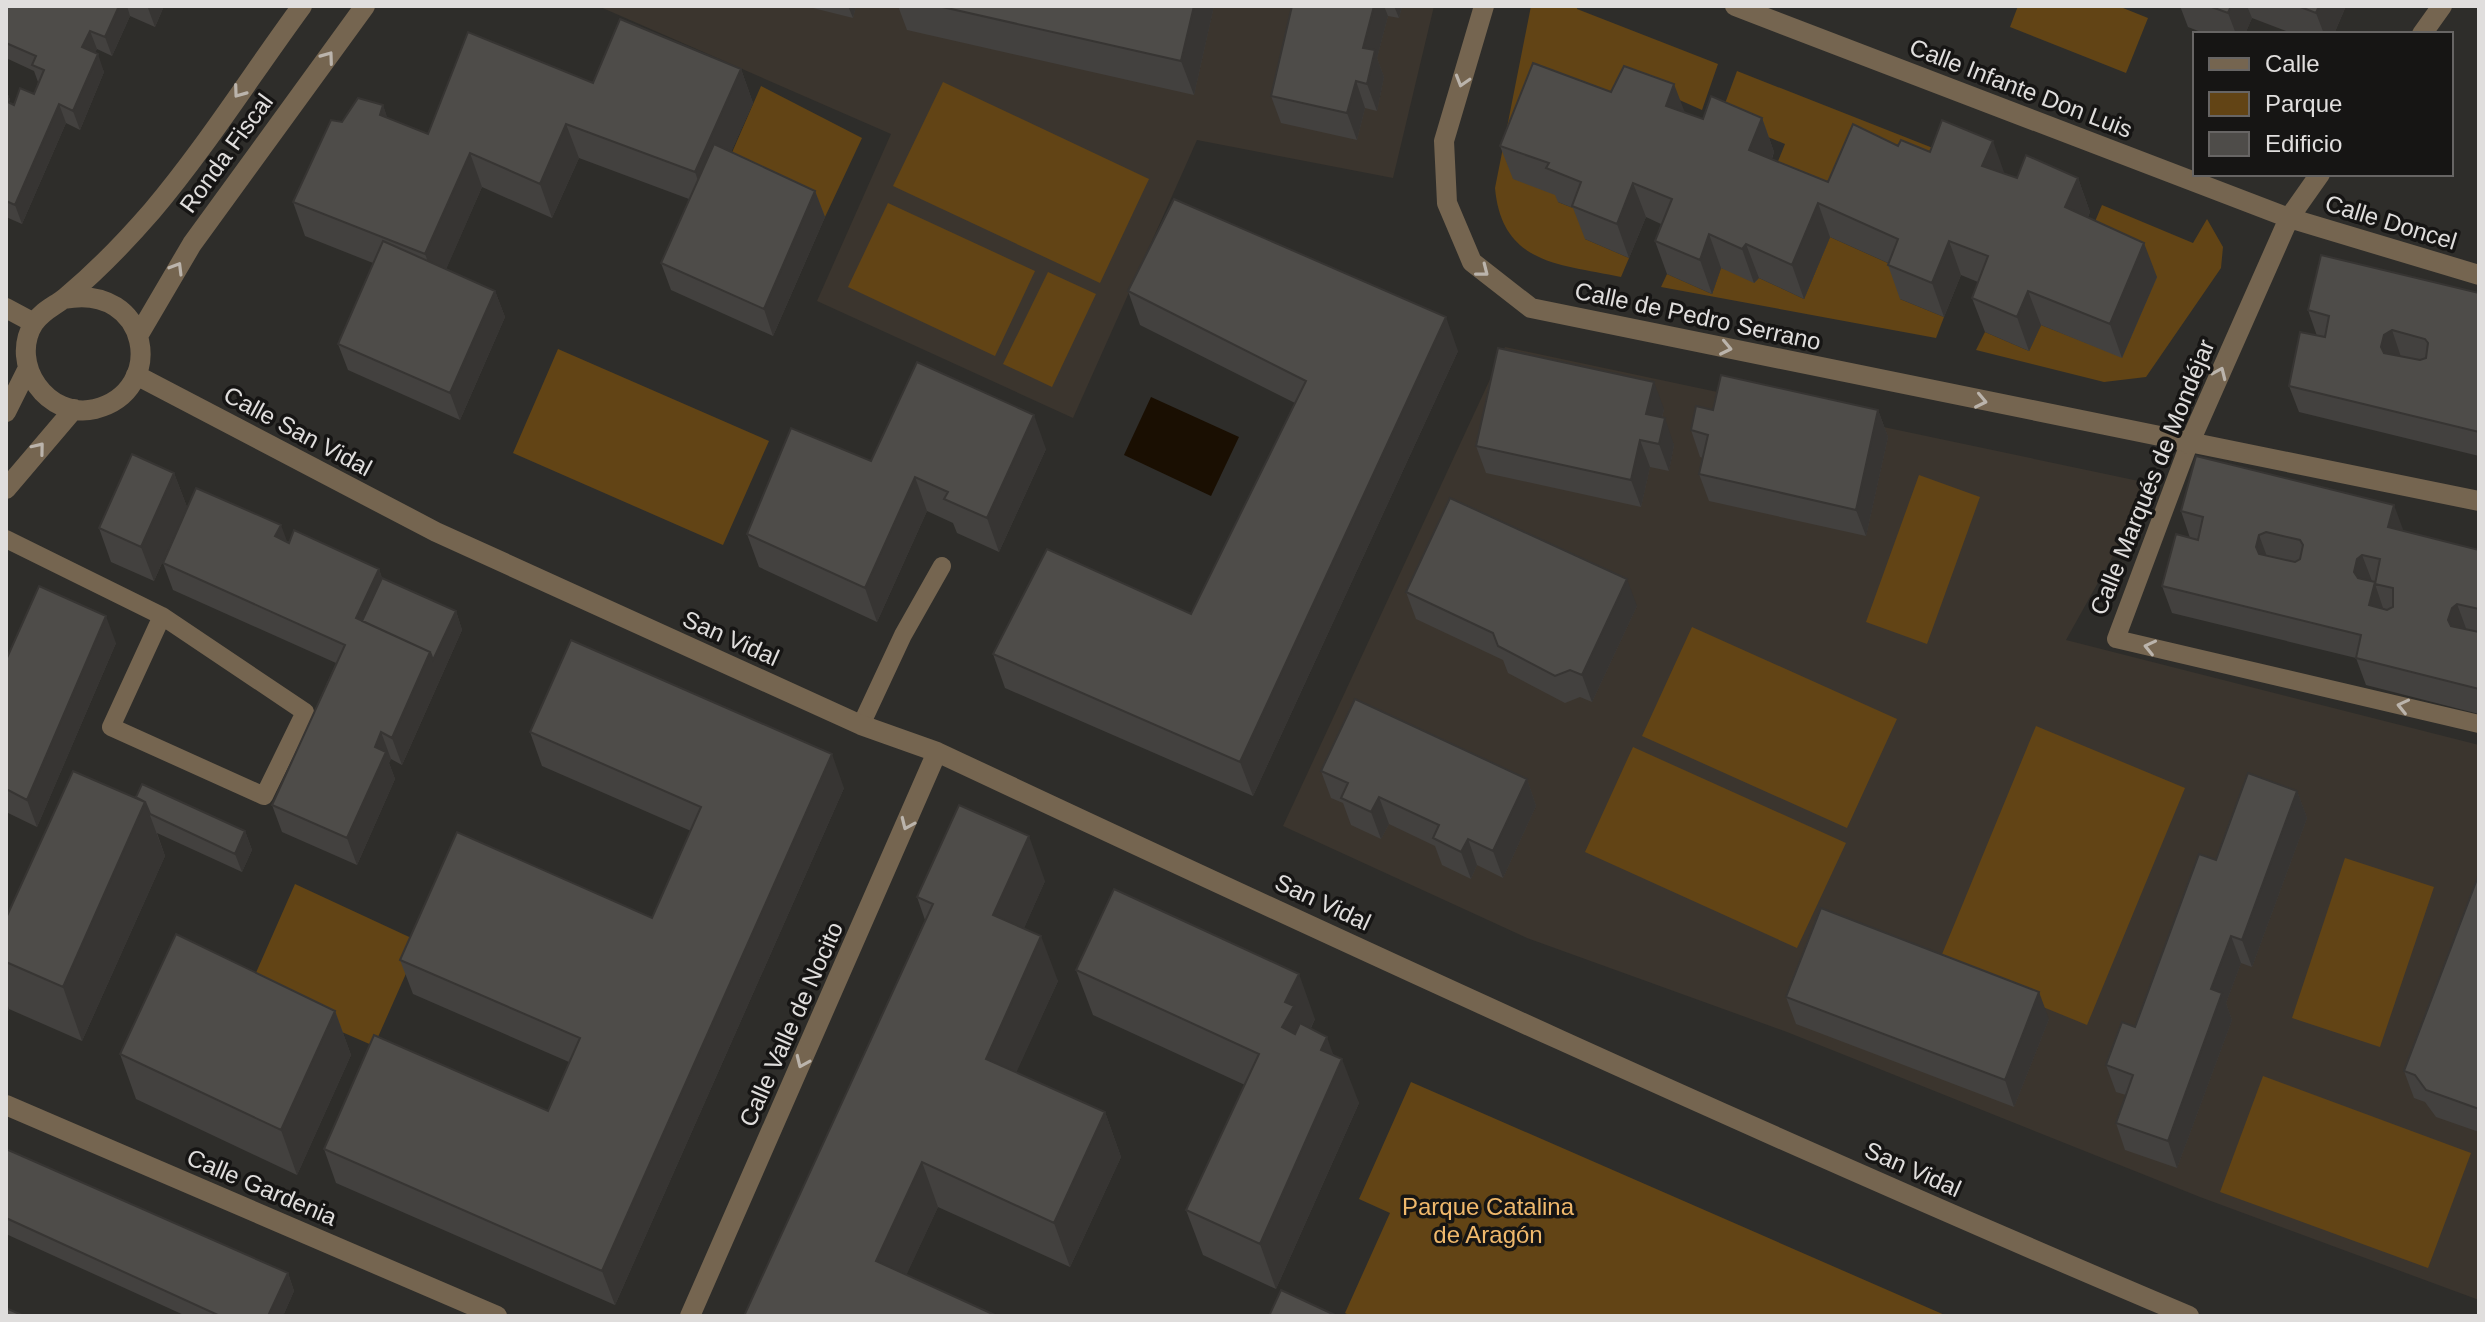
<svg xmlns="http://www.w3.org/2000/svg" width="2485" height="1322" viewBox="0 0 2485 1322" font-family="Arial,sans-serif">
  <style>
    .built { fill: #3b352e }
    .green { fill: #624415 }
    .water { fill: #1a0f02 }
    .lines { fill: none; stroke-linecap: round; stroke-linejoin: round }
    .lane { stroke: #756550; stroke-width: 18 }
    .street { stroke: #756550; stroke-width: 20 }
    .wall { fill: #43413f }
    .shaded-wall { fill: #373533 }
    .building { fill: #4e4c49; stroke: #373533; stroke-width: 2; fill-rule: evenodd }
    .oneway { stroke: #bbb4ac }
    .labels { text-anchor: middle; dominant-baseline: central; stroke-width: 7; stroke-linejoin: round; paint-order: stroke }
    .street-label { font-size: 24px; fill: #e0dedd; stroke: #161514 }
    .park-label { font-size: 24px; fill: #f0b96c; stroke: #161514 }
  </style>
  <rect width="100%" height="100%" fill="#2e2d2a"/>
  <path class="built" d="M598 6H1434L1393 178 1197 140 1073 418 817 301 891 134Z
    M1505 347 2153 484 2066 640 2479 745V1300L2200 1197 1787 1032 1527 938 1283 826Z"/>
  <path class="green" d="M1531 6H1577V9L1718 64 1702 110 1632 79 1558 202 1593 216 1585 239 1629 258 1621 277C1560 264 1502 265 1495 188Z
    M2018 6H2118L2148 18 2126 73 2010 27Z
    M1737 71 1943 152 1840 216 1768 186 1785 144 1720 117Z
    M943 82 1149 179 1100 283 893 186Z
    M761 86 862 138 825 217 724 171Z
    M888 203 1035 271 995 356 848 287Z
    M2102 205 2193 243 2207 219 2223 247 2221 268 2146 377 2104 382 1976 350 1985 332 2029 351 2041 325 2122 357 2085 245Z
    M1830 237 1910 273 1900 299 1944 317 1936 338 1661 287 1667 274 1712 294 1721 268 1759 278 1804 299Z
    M1048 272 1096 294 1052 387 1003 364Z
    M558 349 769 441 723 545 513 453Z
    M1919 475 1980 497 1927 644 1866 622Z
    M1692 627 1897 719 1847 828 1642 736Z
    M2036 726 2185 788 2087 1025 1938 964Z
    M1633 747 1846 843 1797 948 1585 852Z
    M2345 858 2434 887 2380 1047 2292 1018Z
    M295 884 420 942 374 1046 248 991Z
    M2263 1076 2471 1153 2428 1268 2220 1192Z
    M1411 1082 1947 1316H1351L1345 1313 1390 1213 1359 1199Z"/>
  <path class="water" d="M1151 397 1239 437 1211 496 1124 455Z"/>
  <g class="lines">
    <path class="lane" d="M2189 444 2116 639 2479 724
      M6 539 162 616 305 712 264 796 111 727 162 616
      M861 725 903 635 942 566"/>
    <path class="street" d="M1484 6 1444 141 1447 203 1472 262 1531 308 2479 501
      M1735 6 2289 218 2479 275
      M2422 34 2442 6
      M64 299C150 282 168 391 95 409 48 420 8 364 34 323 43 310 55 306 66 297 97 271 126 241 152 211 206 147 252 74 302 6
      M6 308 34 323
      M138 336 192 244 365 6
      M136 375 436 532 861 725 937 752C1351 946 1768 1138 2189 1316
      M6 412 28 368
      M2189 444 2289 218 2320 174
      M6 489 74 409
      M6 1105 497 1316
      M690 1316 937 752"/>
  </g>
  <path class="wall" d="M6 6H164L155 27 130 16 112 56 97 49 95 52 104 72 80 130 66 123 22 224 6 217V89L10 100 9 102 14 105 34 94 38 82 34 71 6 58Z
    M805 6H856L853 18Z
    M898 6H1214L1194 95 907 30Z
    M1292 6H1402L1399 18 1388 16 1377 58 1384 77 1377 111 1365 108 1357 140 1281 123 1271 96Z
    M2180 6H2346L2334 34H2294L2252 18 2245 34H2206L2188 27Z
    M741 69 753 103 731 152 815 191 825 217 773 336 671 290 661 263 689 199 579 158 552 218 482 187 446 269 495 291 505 317 460 420 348 370 338 344 373 263 305 236 293 202 342 122 383 105 387 118 428 134 593 83Z
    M1611 92 1685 113 1703 119 1762 118 1774 152 1772 159 1828 182 1898 146 1930 152 2017 178H2078L2090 212 2088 217 2157 277 2122 358 2041 325 2029 351 1985 332 1972 298 1978 282 1961 275 1944 317 1900 299 1888 265V263L1830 237 1804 299 1759 278 1754 283 1721 268 1712 294 1667 274 1655 241 1661 224 1646 217 1629 258 1585 239 1573 208 1558 202 1555 195 1513 179 1500 146Z
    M1128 291 1458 351 1253 796 1005 688 993 654 1191 614 1295 403 1140 325Z
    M2479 293V456L2299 412 2289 386 2317 336 2308 310Z
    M1664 409 1662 418 1674 445 1669 471 1650 467 1641 507 1486 473 1476 446Z
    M1713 410H1878L1888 437 1866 536 1709 501 1699 474 1703 458 1700 457 1691 430Z
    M1046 449 999 552 957 533 953 523 927 511 877 622 759 567 747 534 871 461Z
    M174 473 187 507 154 581 111 562 99 528Z
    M2181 511 2403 531 2479 550V714L2366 685 2356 658 2172 613 2162 586 2190 538Z
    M287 542 379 569 382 578 456 611 462 630 402 765 391 759 389 763 395 779 357 865 282 832 272 805 336 663 173 590 163 563Z
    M1406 592 1637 606 1592 702 1580 697 1565 703 1508 673 1503 660 1416 619Z
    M116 643 37 827 6 812V660Z
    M530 732 844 788 615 1305 336 1183 324 1149 548 1111 569 1062 413 994 400 960 652 918 691 831 542 766Z
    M1321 771 1527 779 1536 806 1503 878 1477 865 1471 879 1442 865 1435 846 1389 824 1381 839 1351 825 1343 803 1331 798Z
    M2297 791 2307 818 2252 967 2241 963 2226 1003 2232 1020 2177 1168 2125 1150 2116 1123 2126 1095 2116 1092 2106 1065 2135 1027Z
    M136 797 245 831 252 850 242 872 157 833 165 856 82 1041 9 1009 6 1016V918Z
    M2479 874V1132L2436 1117 2425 1102 2414 1098 2404 1071Z
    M1045 881 1024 928 1058 981 1016 1072 1105 1112 1121 1157 1070 1267 938 1207 906 1275 744 1316 925 920 917 897Z
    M1076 970 1315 1019 1311 1028 1334 1055 1359 1103 1276 1289 1203 1255 1186 1210 1245 1085 1093 1015Z
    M1786 997 2049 1019 2014 1107 1796 1024Z
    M335 1011 351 1055 297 1175 136 1099 120 1054Z
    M6 1149 288 1273 294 1291 283 1316H186L6 1234Z"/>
  <path class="shaded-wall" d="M119 6H127L130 16 112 56 105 37Z
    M149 6H164L155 27 148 8Z
    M848 6H856L853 18Z
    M1194 6H1214L1194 95 1181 61Z
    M1374 6H1384L1388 16 1377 58 1384 77 1377 111 1367 84 1363 48Z
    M1394 6H1402L1399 18Z
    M2231 6H2247L2252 18 2245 34H2236L2228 13Z
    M2319 6H2346L2334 34H2324L2316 13Z
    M90 31 97 49 89 66 82 47Z
    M98 54 104 72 80 130 73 111Z
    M741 69 753 103 707 206 695 172Z
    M1356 81 1365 108 1357 140 1347 113Z
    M1674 84 1687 118 1666 106Z
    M6 89 10 100 6 109Z
    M59 104 66 123 22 224 15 205Z
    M383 105 395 139 380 115Z
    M1762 118 1774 152 1762 184 1749 150Z
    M566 124 579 158 552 218 540 184Z
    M1993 141 2005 175 1982 166Z
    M470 153 482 187 438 288 425 254Z
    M2078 178 2090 212 2077 241 2065 207Z
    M1633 183 1646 217 1629 258 1617 224Z
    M815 191 825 217 773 336 764 309Z
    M1818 203 1830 237 1804 299 1792 265Z
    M1709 234 1721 268 1712 294 1700 260Z
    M1949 241 1961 275 1944 317 1932 283Z
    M2144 243 2157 277 2122 358 2110 324Z
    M1746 244 1759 278 1754 283 1742 249Z
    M495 291 505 317 460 420 450 393Z
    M2028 291 2041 325 2029 351 2017 317Z
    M1446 317 1458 351 1253 796 1240 762Z
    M2392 330 2401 357 2391 374 2381 347 2384 335Z
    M1654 382 1664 409 1656 441 1646 414Z
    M1878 410 1888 437 1866 536 1856 510Z
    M1034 415 1046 449 999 552 987 518Z
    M1665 418 1674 445 1669 471 1659 444Z
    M1640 440 1650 467 1641 507 1631 480Z
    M174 473 187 507 154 581 141 547Z
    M915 477 927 511 877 622 865 588Z
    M2394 505 2404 532 2388 527Z
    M281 525 291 552 275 536Z
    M2259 535 2269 562 2266 574 2256 547Z
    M2362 555 2372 581 2363 599 2354 572 2357 559Z
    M379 569 388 596 372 632 356 618Z
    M1627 579 1637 606 1592 702 1582 675Z
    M2375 584 2384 611 2369 605Z
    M2457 604 2467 631 2458 647 2448 620 2452 608Z
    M456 611 462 630 402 765 392 738 430 652Z
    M106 616 116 643 37 827 27 800Z
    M381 732 391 759 389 763 395 779 357 865 347 838 375 747Z
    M832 754 844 788 615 1305 602 1271Z
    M1527 779 1536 806 1503 878 1493 851Z
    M2297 791 2307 818 2252 967 2242 940Z
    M1379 797 1389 824 1381 839 1371 812Z
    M145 802 165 856 82 1041 63 987Z
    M245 831 252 850 242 872 235 854Z
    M1029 836 1045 881 1010 960 993 915Z
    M1468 839 1477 865 1471 879 1461 852Z
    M1041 936 1058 981 1002 1104 986 1059Z
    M2231 936 2241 963 2226 1003 2232 1020 2177 1168 2168 1141 2211 989Z
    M1299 974 1315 1019 1305 1039 1282 1027 1285 1002Z
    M2039 992 2049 1019 2014 1107 2005 1080Z
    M6 1000 9 1009 6 1016Z
    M335 1011 351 1055 297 1175 281 1130Z
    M1327 1037 1338 1068 1342 1059 1359 1103 1276 1289 1260 1244 1321 1050Z
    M1105 1112 1121 1157 1070 1267 1054 1223Z
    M922 1162 938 1207 892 1306 876 1261Z
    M288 1273 294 1291 283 1316H268Z"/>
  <path class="building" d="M6 6H119L105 37 90 31 82 47 98 54 73 111 59 104 15 205 6 201V101L14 105 20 88 34 94 44 70 32 65 36 56 6 43Z
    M938 6H1194L1181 61Z
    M1292 6H1374L1363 48 1375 50 1367 84 1356 81 1347 113 1271 96Z
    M2209 6H2231L2228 13Z
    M2298 6H2319L2316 13Z
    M620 19 741 69 695 172 566 124 540 184 470 153 425 254 293 202 331 120 342 122 358 98 383 105 380 115 428 134 468 32 593 83Z
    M1533 63 1611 92 1624 66 1674 84 1666 106 1703 119 1711 96 1762 118 1749 150 1828 182 1853 124 1898 146 1901 140 1930 152 1942 120 1993 141 1982 166 2017 178 2026 155 2078 178 2065 207 2144 243 2110 324 2028 291 2017 317 1972 298 1988 256 1949 241 1932 283 1888 265 1898 239 1818 203 1792 265 1746 244 1742 249 1709 234 1700 260 1655 241 1672 199 1633 183 1617 224 1572 206 1581 182 1546 168 1549 163 1500 146Z
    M714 144 815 191 764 309 661 263Z
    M1174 199 1446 317 1240 762 993 654 1047 549 1191 614 1306 381 1128 291Z
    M383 241 495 291 450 393 338 344Z
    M2321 255 2479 293V432L2289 386 2300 332 2325 337 2329 316 2308 310ZM2392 330 2425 339 2428 343 2426 358 2420 360 2384 353 2381 347 2384 335Z
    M1498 348 1654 382 1646 414 1665 418 1659 444 1640 440 1631 480 1476 446Z
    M917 362 1034 415 987 518 944 499 948 492 915 477 865 588 747 534 791 428 871 461Z
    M1721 375 1878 410 1856 510 1699 474 1708 435 1691 430 1696 406 1713 410Z
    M132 454 174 473 141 547 99 528Z
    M2196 456 2394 505 2388 527 2479 550V609L2457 604 2452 608 2448 620 2451 626 2479 632V689L2356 658 2361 635 2162 586 2176 534 2198 540 2203 517 2181 511ZM2266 532 2300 540 2303 545 2300 559 2295 562 2259 554 2256 547 2259 535ZM2362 555 2380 559 2375 584 2393 588V607L2387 610 2369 605 2375 582 2358 578 2354 572 2357 559Z
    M196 488 281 525 275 536 289 543 294 530 379 569 356 618 430 652 392 738 381 732 375 747 386 752 347 838 272 805 345 645 163 563Z
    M1450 498 1627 579 1582 675 1570 670 1555 676 1498 646 1493 633 1406 592Z
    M382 578 456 611 433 660 430 652 362 621Z
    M39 586 106 616 27 800 6 789V660Z
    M571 640 832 754 602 1271 324 1149 374 1035 548 1111 580 1038 400 960 457 832 652 918 701 807 530 732Z
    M1355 699 1527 779 1493 851 1468 839 1461 852 1433 838 1439 825 1379 797 1371 812 1341 798 1348 783 1321 771Z
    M73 771 145 802 63 987 6 962V918Z
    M2248 773 2297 791 2242 940 2231 936 2211 989 2222 993 2168 1141 2116 1123 2133 1075 2106 1065 2122 1022 2135 1027 2199 854 2216 860Z
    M142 784 245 831 235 854 150 814 145 802 136 797Z
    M959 805 1029 836 993 915 1041 936 986 1059 1105 1112 1054 1223 922 1162 876 1261 997 1316H744L933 904 917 897Z
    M2479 874V1109L2426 1090 2415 1075 2404 1071Z
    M1114 889 1299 974 1285 1002 1294 1006 1282 1027 1295 1034 1300 1023 1327 1037 1321 1050 1342 1059 1260 1244 1186 1210 1259 1054 1076 970Z
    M1821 908 2039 992 2005 1080 1786 997Z
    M176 934 335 1011 281 1130 120 1054Z
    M6 1149 288 1273 268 1316H220L6 1218Z
    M1281 1290 1337 1316H1269Z
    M6 1308 24 1316H6Z"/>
  <defs><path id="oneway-chevron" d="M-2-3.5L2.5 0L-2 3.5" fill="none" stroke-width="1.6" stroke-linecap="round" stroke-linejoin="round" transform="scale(2)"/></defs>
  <g class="oneway">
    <use href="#oneway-chevron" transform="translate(328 57) rotate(-54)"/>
    <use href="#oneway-chevron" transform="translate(1462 81) rotate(107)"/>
    <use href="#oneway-chevron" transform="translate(239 92) rotate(126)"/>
    <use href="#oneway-chevron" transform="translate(177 268) rotate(-59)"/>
    <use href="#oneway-chevron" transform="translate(1483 271) rotate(38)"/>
    <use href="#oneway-chevron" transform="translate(1726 348) rotate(12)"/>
    <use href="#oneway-chevron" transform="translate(2220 373) rotate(-66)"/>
    <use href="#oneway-chevron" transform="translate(1981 401) rotate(12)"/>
    <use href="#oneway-chevron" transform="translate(39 448) rotate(-51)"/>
    <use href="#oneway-chevron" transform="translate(2150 647) rotate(-167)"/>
    <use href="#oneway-chevron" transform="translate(2403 706) rotate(-167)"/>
    <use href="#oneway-chevron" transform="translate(907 824) rotate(114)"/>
    <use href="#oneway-chevron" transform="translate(802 1062) rotate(114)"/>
  </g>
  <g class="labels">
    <g class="street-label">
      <text transform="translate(2021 88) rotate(21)">Calle Infante Don Luis</text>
      <text transform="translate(226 153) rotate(-54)">Ronda Fiscal</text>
      <text transform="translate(2391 222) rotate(17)">Calle Doncel</text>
      <text transform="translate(1698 316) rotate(12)">Calle de Pedro Serrano</text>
      <text transform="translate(298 431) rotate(28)">Calle San Vidal</text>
      <text transform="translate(2152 477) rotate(-68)">Calle Marqués de Mondéjar</text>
      <text transform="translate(731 638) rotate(24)">San Vidal</text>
      <text transform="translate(1323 902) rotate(25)">San Vidal</text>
      <text transform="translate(791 1024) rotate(-66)">Calle Valle de Nocito</text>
      <text transform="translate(1913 1169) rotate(24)">San Vidal</text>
      <text transform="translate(262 1187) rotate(23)">Calle Gardenia</text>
    </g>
    <g class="park-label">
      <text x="1488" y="1206">Parque Catalina<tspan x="1488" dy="28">de Aragón</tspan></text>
    </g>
  </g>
  <rect width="2485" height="1322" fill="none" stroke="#e0dedd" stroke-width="16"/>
  <rect x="2193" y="32" width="260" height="144" fill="#161514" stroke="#676564" stroke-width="2"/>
  <rect x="2209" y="58" width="40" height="12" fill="#756550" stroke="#676564" stroke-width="2"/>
  <text x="2265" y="72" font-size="24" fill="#e0dedd">Calle</text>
  <rect x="2209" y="92" width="40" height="24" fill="#624415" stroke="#676564" stroke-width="2"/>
  <text x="2265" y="112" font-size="24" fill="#e0dedd">Parque</text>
  <rect x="2209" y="132" width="40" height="24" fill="#4e4c49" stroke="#676564" stroke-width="2"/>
  <text x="2265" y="152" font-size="24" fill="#e0dedd">Edificio</text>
</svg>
